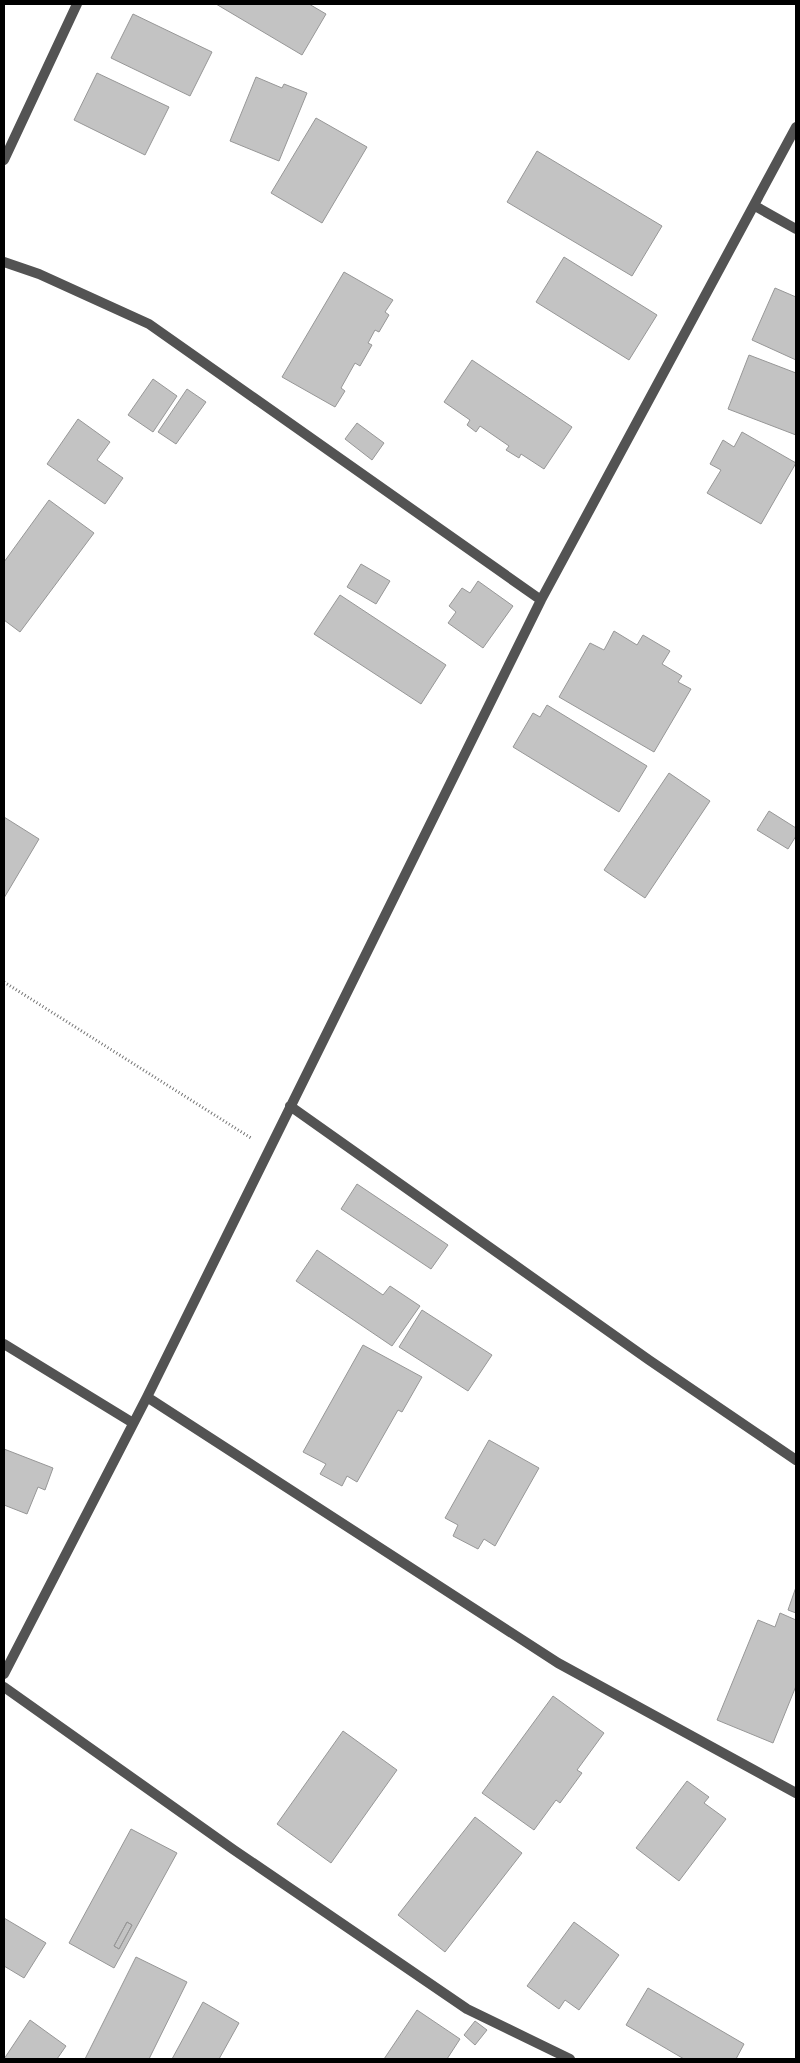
<svg xmlns="http://www.w3.org/2000/svg" width="800" height="2063" viewBox="0 0 800 2063" font-family="'Roboto Condensed',sans-serif">
  <style>
    .building { fill: #c3c3c3; stroke: #979797; fill-rule: evenodd }
    .lines { fill: none; stroke-linecap: round; stroke-linejoin: round }
    .path { stroke: #757575; stroke-width: 3; stroke-dasharray: 1 2.5; stroke-linecap: butt }
    .street { stroke: #535353; stroke-width: 10 }
  </style>
  <rect width="100%" height="100%" fill="#fff"/>
  <path class="building" d="M216 4H309L326 14 302 55Z
    M133 14 212 52 190 96 111 58Z
    M97 73 169 107 145 155 74 120Z
    M256 77 282 88 284 84 307 93 279 161 230 141Z
    M316 118 367 147 322 223 271 193Z
    M537 151 662 226 632 276 507 202Z
    M564 257 657 315 629 360 536 302Z
    M344 272 393 300 385 312 389 315 379 332 375 330 368 343 372 345 360 366 355 363 341 388 345 391 335 407 282 377Z
    M775 288 796 297V360L752 340Z
    M749 355 796 373V435L728 409Z
    M472 360 572 427 544 469 521 454 519 458 506 450 509 446 480 426 476 432 467 425 470 420 444 402Z
    M153 379 177 396 153 432 128 415Z
    M187 389 206 402 176 444 158 432Z
    M78 419 110 442 97 460 123 478 105 504 47 464Z
    M357 423 384 443 372 460 345 439Z
    M742 432 796 463 761 524 707 493 721 470 710 464 723 440 734 447Z
    M49 500 94 533 20 632 4 620V562Z
    M361 564 390 581 376 604 347 587Z
    M478 581 513 606 483 648 448 623 456 612 449 606 462 588 470 593Z
    M340 595 446 665 421 704 314 634Z
    M614 631 637 645 643 635 670 651 662 664 682 676 678 682 691 689 654 752 559 697 590 643 604 650Z
    M547 705 647 766 619 812 513 747 533 713 540 717Z
    M669 773 710 801 645 898 604 870Z
    M769 811 796 828V836L788 849 757 830Z
    M4 817 39 839 4 898Z
    M357 1184 448 1245 431 1269 341 1209Z
    M317 1250 383 1295 390 1286 420 1306 392 1346 296 1281Z
    M422 1310 492 1355 468 1391 399 1347Z
    M363 1345 422 1377 402 1412 398 1410 357 1482 347 1476 342 1486 320 1474 326 1464 303 1452Z
    M489 1440 539 1468 495 1546 484 1539 478 1549 453 1536 458 1525 445 1518Z
    M4 1449 53 1468 45 1490 38 1487 27 1514 4 1505Z
    M796 1587V1613L788 1610Z
    M780 1613 796 1620V1686L773 1743 717 1720 758 1620 775 1627Z
    M553 1696 604 1733 577 1770 582 1773 560 1803 556 1800 534 1830 482 1793Z
    M343 1731 397 1770 331 1863 277 1824Z
    M687 1781 709 1797 704 1803 726 1819 679 1881 636 1848Z
    M475 1817 522 1853 445 1952 398 1915Z
    M131 1829 177 1853 114 1968 69 1943ZM127 1922 132 1925 119 1949 114 1946Z
    M4 1918 46 1943 24 1978 4 1966Z
    M127 1922 132 1925 119 1949 114 1946Z
    M574 1922 619 1955 579 2010 565 2000 559 2009 527 1986Z
    M136 1957 187 1982 149 2059H85Z
    M648 1988 744 2044 736 2059H684L626 2025Z
    M203 2002 239 2023 219 2059H172Z
    M417 2010 460 2039 447 2059H384Z
    M30 2020 66 2046 57 2059H4Z
    M475 2021 487 2030 475 2045 464 2035Z"/>
  <g class="lines">
    <path class="path" d="M4 982 251 1138"/>
    <path class="street" d="M4 160 77 4
      M755 206 796 229
      M4 262 39 274 149 324 541 600
      M290 1106 649 1360 796 1460
      M4 1344 133 1423
      M147 1397 558 1663 796 1793
      M4 1674 147 1397 541 600 796 127
      M4 1687 234 1850 467 2009 570 2059"/>
  </g>
  <rect width="800" height="2063" fill="none" stroke="#000000" stroke-width="10"/>
</svg>
